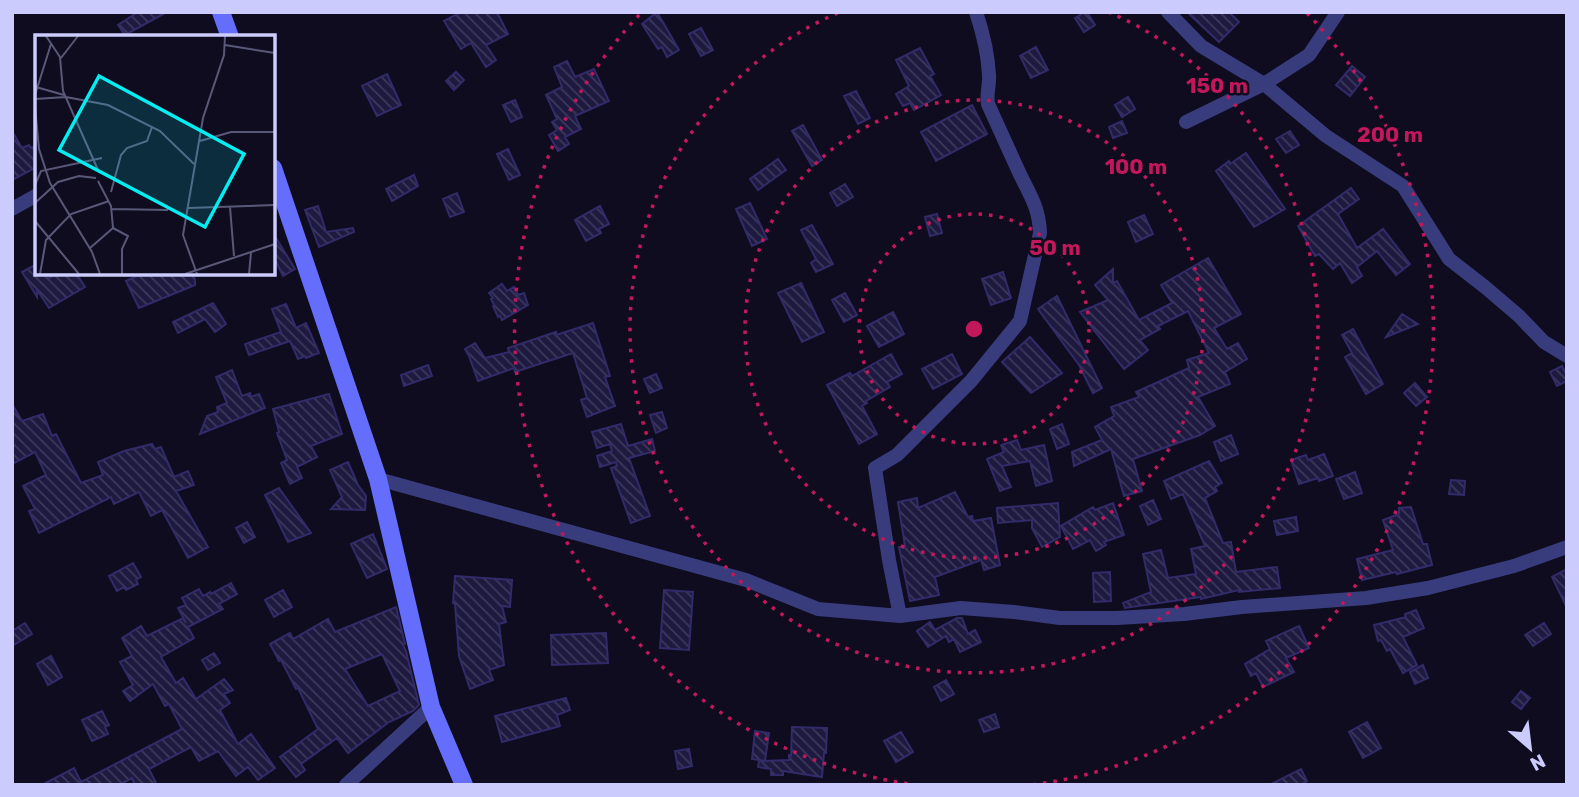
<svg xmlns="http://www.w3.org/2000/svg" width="1579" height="797" viewBox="0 0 1579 797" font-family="Rubik,sans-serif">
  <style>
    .building { fill: url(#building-back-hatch); stroke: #322b6a; stroke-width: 2; fill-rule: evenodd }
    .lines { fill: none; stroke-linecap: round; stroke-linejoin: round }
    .minor { stroke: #383c7d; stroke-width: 14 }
    .secondary { stroke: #646dfc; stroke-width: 18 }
    .ring { fill: none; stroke: #c2185b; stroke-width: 3.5; stroke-dasharray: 3.5 7 }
    .inset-road { fill: none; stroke: #5a5878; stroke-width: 2 }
    .view { fill: #05edf0; fill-opacity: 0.15; stroke: #05edf0; stroke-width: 3.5 }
    .inset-edge { fill: none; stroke: #cccbfe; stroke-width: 3.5 }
    .centre { fill: #c2185b; stroke: #0e0c1e; stroke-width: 3.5 }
    .ring-label { font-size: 21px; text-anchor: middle; font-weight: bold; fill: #c2185b; stroke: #0e0c1e; stroke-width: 5; stroke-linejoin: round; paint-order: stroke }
  </style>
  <defs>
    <pattern id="building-back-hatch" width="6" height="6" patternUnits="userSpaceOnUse" patternTransform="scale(1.75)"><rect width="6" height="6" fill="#1d193f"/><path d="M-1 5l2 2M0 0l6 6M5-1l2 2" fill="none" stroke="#3d395c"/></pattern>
  </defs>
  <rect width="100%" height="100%" fill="#0e0c1e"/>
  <path class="building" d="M138 12H167L125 35 118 25Z
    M461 12H497L508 34 486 45 496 60 486 67 471 43 461 49 444 21Z
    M657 12 679 50 667 57 662 47 658 49 642 24Z
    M1085 12H1087L1095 25 1084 32 1075 18Z
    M1187 12H1229L1239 22 1219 42Z
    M701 28 713 50 701 56 689 34Z
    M1036 47 1048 70 1031 78 1020 56Z
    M920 48 934 74 930 76 941 95 914 110 910 103 903 106 896 94 909 86 896 60Z
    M567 61 575 77 594 69 609 101 575 116 581 129 565 137 569 144 558 151 549 135 557 130 552 122 557 119 546 95 562 87 554 67Z
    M1352 66 1365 77 1350 96 1336 85Z
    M456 72 464 80 454 90 446 81Z
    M387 74 401 105 377 116 362 86Z
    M856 91 870 118 858 124 844 96Z
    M1128 97 1135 109 1122 117 1115 105Z
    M515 100 522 117 511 122 503 105Z
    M972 105 987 134 936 161 921 132Z
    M1122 121 1127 133 1113 138 1109 127Z
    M803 125 822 160 812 166 792 131Z
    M12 131 22 148 29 145 31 148 37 145V167L12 180Z
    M1290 131 1299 145 1286 153 1276 139Z
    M508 149 520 175 509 180 497 154Z
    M1246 153 1285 209 1254 227 1216 171 1229 161 1230 164Z
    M778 159 786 170 758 190 750 179Z
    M414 175 418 186 392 201 386 189Z
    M845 184 853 197 837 206 830 193Z
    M1351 188 1359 199 1338 214 1357 248 1383 229 1410 264 1396 275 1377 251 1357 267 1362 276 1352 283 1340 263 1333 269 1319 254 1315 256 1298 226Z
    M457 193 464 212 450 217 443 199Z
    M750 203 767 239 752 246 736 209Z
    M318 206 326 232 353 228 354 232 319 247 305 210Z
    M600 206 609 224 599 229 601 233 586 241 575 220Z
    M937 214 942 233 930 236 925 217Z
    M1144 215 1153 234 1136 242 1128 222Z
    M812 225 833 264 816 272 811 263 816 259 801 230Z
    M273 233 295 269 283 276 273 255Z
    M1208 258 1241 314 1214 328 1227 349 1238 343 1247 359 1225 372 1230 384 1198 397 1215 426 1200 435 1133 459 1142 491 1124 496 1111 449 1074 466 1072 452 1102 440 1095 427 1114 416 1111 407 1139 397 1136 392 1189 368 1187 360 1209 353 1188 311 1158 326 1160 329 1140 340 1148 350 1124 369 1080 312 1108 300 1095 285 1113 269V283L1117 281 1139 320 1172 303 1161 285Z
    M37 264V273H47L50 278 59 273H76L85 287 49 308 37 290V297L22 272Z
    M1003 272 1011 298 991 305 982 279Z
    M143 273H192L195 280V285L139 308 126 281Z
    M801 283 824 332 802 342 778 293Z
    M502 284 507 291 514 287 518 295 524 293 528 305 502 320 500 316 498 317 493 306 494 305 491 299 493 298 489 293Z
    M845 293 857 315 844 322 832 300Z
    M1057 296 1102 388 1093 393 1079 365 1038 309Z
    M213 303 226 324 215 332 205 319 178 333 173 322Z
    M286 304 296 328 306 323 319 353 306 358 305 356 298 359 290 341 249 355 245 344 281 332 272 309Z
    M893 312 904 334 879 347 867 326Z
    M1402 314 1418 324 1386 337Z
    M593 323 610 376 605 377 615 406 587 417 581 400 587 398 573 353 515 372 514 368 478 381 469 356 465 349 475 343 485 358 509 352 508 348 556 332V335Z
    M1353 329 1383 384 1366 394 1345 357 1352 353 1342 335Z
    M1030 337 1062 373 1031 393 1002 362Z
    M891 354 902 374 887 382 890 387 866 401 867 403 862 406 877 434 859 444 827 385 850 373 852 376Z
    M952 354 962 374 933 389 922 369Z
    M428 365 432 376 404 386 401 375Z
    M1562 366 1567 376V381L1557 386 1550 372Z
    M232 370 242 396 250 393 251 397 259 394 265 408 200 434 207 416 218 412 217 407 227 403 216 377Z
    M656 374 662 388 650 393 644 379Z
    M1415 383 1427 397 1416 406 1404 393Z
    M329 394 342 434 311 446 317 457 297 467 302 478 290 484 281 463 287 460 277 433 279 432 273 409Z
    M12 404 22 421 43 414 52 436 56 434 81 483 103 475 98 462 124 451 152 444 155 449 161 447 174 477 188 471 194 485 176 491 208 547 188 558 162 510 151 516 139 492 114 504 111 497 39 533 29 511 35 509 23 486 46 475 35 452 12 464Z
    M662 412 667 428 656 433 650 415Z
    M621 424 628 446 652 439 655 451 629 458 650 516 631 523 611 468 617 466 616 462 600 467 597 456 612 451 610 444 597 448 592 432Z
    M1062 424 1069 444 1057 449 1050 429Z
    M1231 435 1238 454 1221 461 1214 442Z
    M1017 440 1021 450 1044 445 1052 481 1036 486 1030 461 1002 466 1011 487 1000 491 987 459 1004 452 1001 445Z
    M1324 454 1333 476 1319 481 1318 478 1299 484 1291 460 1306 455 1308 460Z
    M1209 461 1222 483 1215 487 1217 491 1205 498 1223 543 1231 542 1236 572 1277 567 1280 588 1239 592V590L1201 599V597L1125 608 1123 603 1151 592 1143 554 1161 550 1168 578 1196 574 1191 549 1205 546 1183 494 1171 499 1164 481Z
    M348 462 358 485 366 496 365 510 331 509 342 497 330 470Z
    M1355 472 1362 493 1344 499 1336 479Z
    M1451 480 1465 481 1464 495 1449 494Z
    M279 488 311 533 288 542 265 495Z
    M955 492 968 517 972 516 973 521 991 518 1000 565 984 570 981 560 935 577 939 595 910 601 899 547 905 546 898 502 917 498 918 508Z
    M1153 500 1161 519 1148 525 1140 506Z
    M1058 503 1060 537 1042 547 1032 528V520L998 523 997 508Z
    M1113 503 1124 535 1104 542 1106 545 1096 551 1090 540 1073 549 1061 526 1093 507 1095 510Z
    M1411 507 1423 544H1427L1432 565 1397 574 1396 572 1362 580 1357 559 1393 550 1383 520 1399 514V508Z
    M1296 517 1298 531 1277 535 1274 521Z
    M247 522 255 537 244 543 236 528Z
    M373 534 387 569 367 578 351 544Z
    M133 563 141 577 136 580 138 584 126 590 124 587 117 591 109 576Z
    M1567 569V608L1552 577Z
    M1110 572 1111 601 1094 602 1093 573Z
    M455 576 512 580 510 607 502 606 506 622 499 624 504 665 489 670 493 680 470 689 459 656 455 604 453 603Z
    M231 583 237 594 219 604 223 609 188 627 194 638 161 657 176 683 183 678 196 699 224 679 233 690 224 694 230 703 220 710 238 744 251 734 275 768 258 780 248 767 236 776 218 751 199 761 191 747 149 769 157 785H135L132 778 119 785H42L74 768 81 782 182 729 169 704 165 706 153 684 130 701 123 691 133 685 120 662 132 656 122 638 141 626 147 636 183 618 186 623 178 608 186 605 182 598 199 589 203 596 210 592 211 594Z
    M283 590 292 607 274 617 265 600Z
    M664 590 693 592 689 650 660 648Z
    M396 607 405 644 403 645 406 651 419 705 413 711 389 722 348 753 337 738 301 764 305 770 296 777 280 757 318 729 298 688 296 689 281 660 279 661 270 644 290 633 293 639 328 619 335 632ZM382 654 400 691 368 706 345 669Z
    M1416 610 1424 628 1403 637 1417 665 1403 673 1390 649 1387 651 1381 640 1378 641 1374 625 1406 617 1405 614Z
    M957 618H962L968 634 975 630 981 642 960 652 954 639 949 642 946 636 928 647 917 631 930 622 935 630Z
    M25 623 32 634 12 646V631Z
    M1544 623 1551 634 1533 646 1525 635Z
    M1299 626 1309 648 1286 658 1294 672 1263 687 1256 673 1251 676 1245 664 1270 649 1266 641Z
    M606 633 608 663 552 665 551 635Z
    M214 653 220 663 208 670 202 660Z
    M51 656 62 677 48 685 37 664Z
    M1423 665 1428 678 1415 684 1410 672Z
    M946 680 954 694 941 701 934 687Z
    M1521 691 1530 698 1521 709 1512 702Z
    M566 698 570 710 557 715 560 726 502 742 495 716Z
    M102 711 109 725 105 727 108 734 92 741 82 720Z
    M995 714 999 727 984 732 979 720Z
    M1367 722 1381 748 1363 758 1349 732Z
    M792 727 827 728 826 753H824L822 777 783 771V775H771V769L758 767 759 761 789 760V755L791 756Z
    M755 731 769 733 765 761 752 759Z
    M901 732 913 752 896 762 884 741Z
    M689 749 692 766 678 769 675 751Z
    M1301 769 1307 781 1300 785H1269Z"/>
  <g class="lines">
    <path class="minor" d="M1168 12 1201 46 1264 84 1326 136 1403 186 1449 259 1485 287 1519 316 1544 342 1567 356
      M1186 122 1264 84 1309 55 1338 12
      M12 209 37 195
      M378 479 746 580 818 609 900 616 961 608 1014 612 1060 618H1117L1184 614 1242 607 1366 598 1428 588 1514 566 1567 547
      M900 616 889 560 875 468 897 455 971 381 1020 321 1040 233C1039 206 1029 194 1018 170 1008 148 998 126 988 104 986 93 990 85 989 75 988 53 983 33 976 12
      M346 785 431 707"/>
    <path class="secondary" d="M221 12 230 37
      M273 168 378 479 431 707 464 785"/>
  </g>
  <g class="ring">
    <circle cx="974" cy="329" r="115"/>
    <circle cx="974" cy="329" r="229"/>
    <path d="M1108 12A344 344 0 1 1 840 12"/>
    <path d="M918 785A459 459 0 0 1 641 13M1307 13A459 459 0 0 1 1030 785"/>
  </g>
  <g transform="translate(35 35)">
    <rect width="240" height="240" fill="#0e0c1e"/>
    <path class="inset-road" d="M11 1 25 22 28 56 63 135M190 10 240 18M26 23 43 1M1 52 29 60M0 60 16 9M0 64 31 62 73 70 125 96 159 129M0 71 4 114 15 148 57 217 65 239M165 106 196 97H240M63 146 76 171 78 193 93 201 87 214V239M0 150 6 136 67 123M76 157 86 120 92 113 112 106 117 92M0 168 23 147 44 141 61 143M195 172 199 221M153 173 240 170M76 174 133 175M0 186 44 239M55 213 78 193M5 239 11 205 36 179 74 166M150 239 240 209M162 239 148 200 168 83 189 20 190 1M214 239 216 218"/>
    <path class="view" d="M64 41 209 119 170 192 24 115Z"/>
    <rect width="240" height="240" class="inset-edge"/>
  </g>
  <circle cx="974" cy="329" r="10" class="centre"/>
  <g class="ring-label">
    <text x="1217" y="93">150 m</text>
    <text x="1390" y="142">200 m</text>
    <text x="1136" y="174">100 m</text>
    <text x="1055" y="255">50 m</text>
  </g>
  <rect width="1579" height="797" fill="none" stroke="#cccbfe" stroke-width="28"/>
  <g transform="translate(1530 748) rotate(152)" stroke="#0e0c1e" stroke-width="5" paint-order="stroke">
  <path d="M0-5L12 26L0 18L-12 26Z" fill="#cccbfe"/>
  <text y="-10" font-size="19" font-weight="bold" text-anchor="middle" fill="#cccbfe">N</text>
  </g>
</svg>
